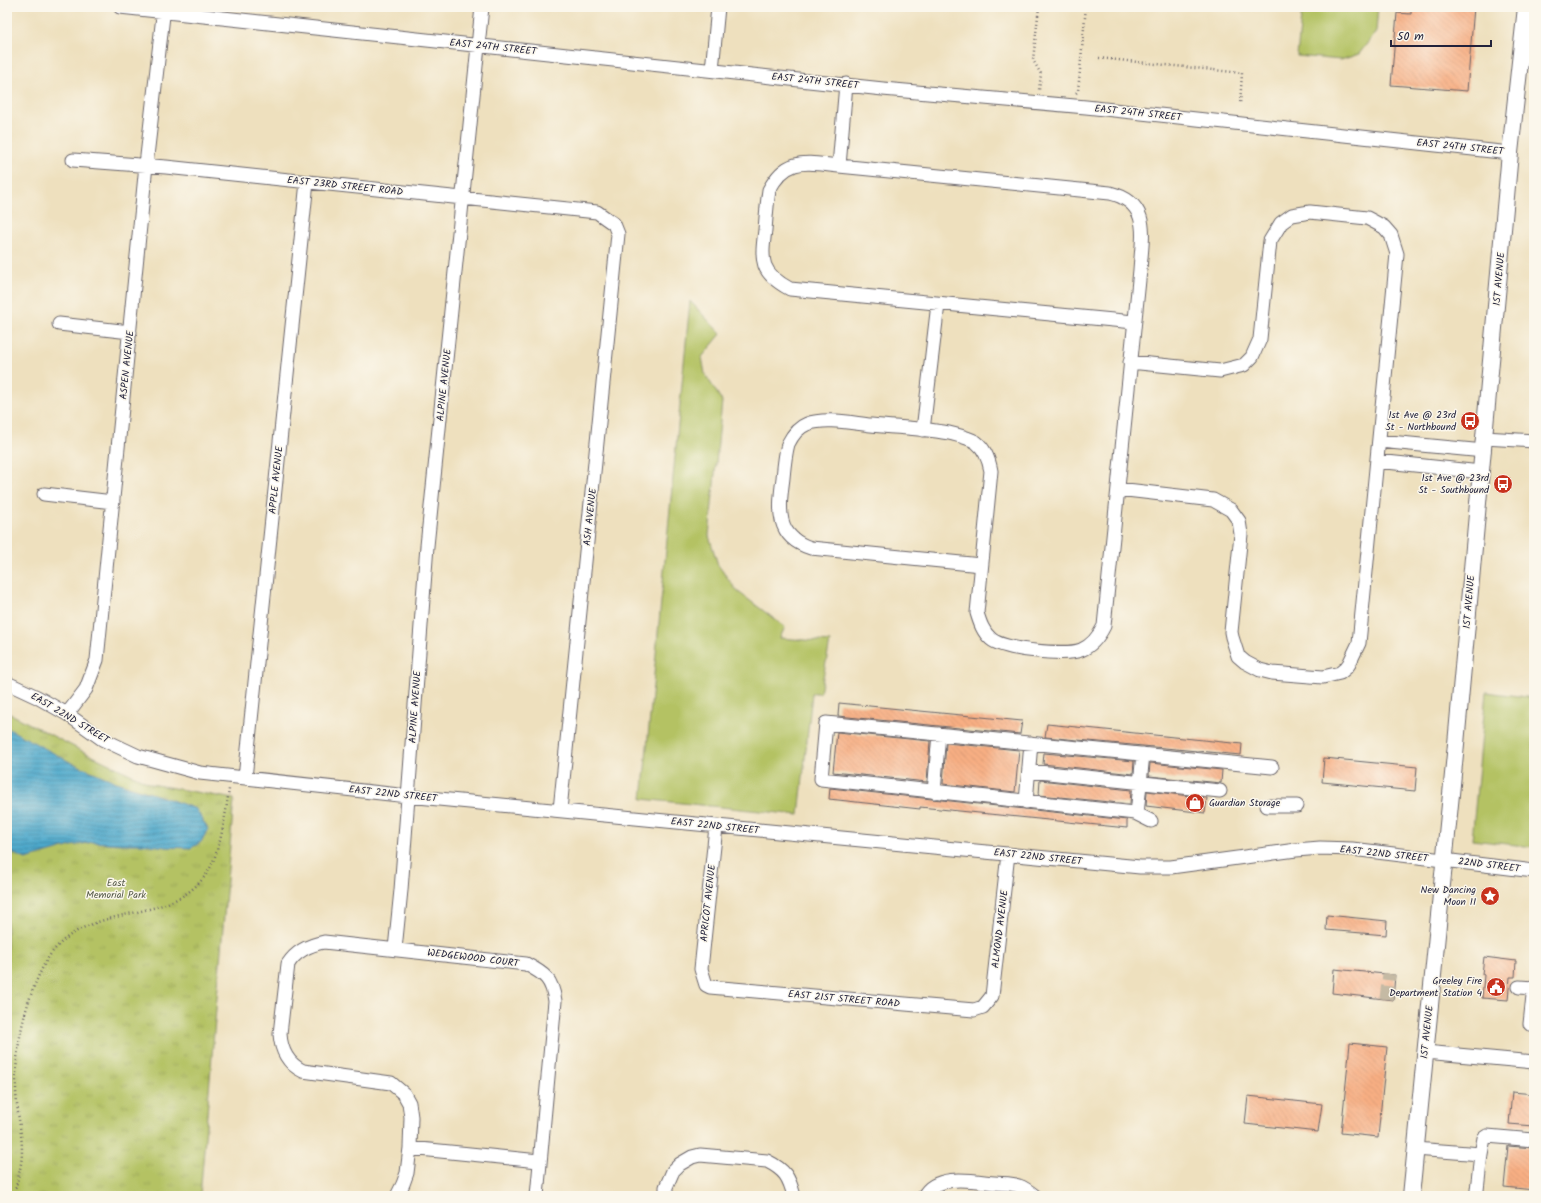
<svg xmlns="http://www.w3.org/2000/svg" width="1541" height="1203" viewBox="0 0 1541 1203" font-family="Kalam,sans-serif">
  <style>
    .grass { fill: #b4c264; stroke: #6b7250 }
    .park { fill: url(#park-tufts); stroke: #6b7250 }
    .water { fill: url(#water-rules); stroke: #386583 }
    .building { fill: url(#building-back-hatch) }
    .lines { fill: none; stroke-linecap: round; stroke-linejoin: round }
    .minor-tunnel { stroke: #c5baa4; stroke-width: 13; stroke-dasharray: 13 6; stroke-linecap: butt }
    .minor-casing { stroke: #696469; stroke-width: 15 }
    .major-casing { stroke: #696469; stroke-width: 18 }
    .path { stroke: #696469; stroke-width: 2.5; stroke-dasharray: 1 3; stroke-linecap: butt }
    .minor { stroke: #fff; stroke-width: 13 }
    .major { stroke: #fff; stroke-width: 16 }
    .labels { text-anchor: middle; dominant-baseline: central; stroke-width: 3; stroke-linejoin: round; paint-order: stroke }
    .street-label { font-size: 10px; fill: #22223b; stroke: #fbf7ec }
    .poi-label { font-size: 10px; fill: #22223b; stroke: #fbf7ec; text-anchor: end }
    .park-label { font-size: 10px; fill: #555a49; stroke: #fbf7ec }
  </style>
  <defs>
    <pattern id="park-tufts" width="24" height="20" patternUnits="userSpaceOnUse"><rect width="24" height="20" fill="#b4c264"/><path d="M3 7l-1-3M5 7V3M7 7l1-3M15 17l-1-3M17 17v-4M19 17l1-3" fill="none" stroke="#9aa658"/></pattern>
    <pattern id="water-rules" width="6" height="5" patternUnits="userSpaceOnUse"><rect width="6" height="5" fill="#4da8cb"/><path d="M0 2.5h6" fill="none" stroke="#4088a6"/></pattern>
    <pattern id="building-back-hatch" width="6" height="6" patternUnits="userSpaceOnUse"><rect width="6" height="6" fill="#f8af83"/><path d="M-1 5l2 2M0 0l6 6M5-1l2 2" fill="none" stroke="#d49672"/></pattern>
  </defs>
  <rect width="100%" height="100%" fill="#fbf7ec"/>
  <filter id="ink" filterUnits="userSpaceOnUse"><feTurbulence type="fractalNoise" baseFrequency=".025" numOctaves="2"/><feDisplacementMap in="SourceGraphic" scale="8" xChannelSelector="R" yChannelSelector="G"/><feConvolveMatrix kernelMatrix="1 2 1 2 8 2 1 2 1" color-interpolation-filters="sRGB"/></filter>
  <filter id="wash" filterUnits="userSpaceOnUse"><feTurbulence type="fractalNoise" baseFrequency=".012" numOctaves="4" result="noise"/><feDisplacementMap in="SourceGraphic" scale="16" xChannelSelector="R" yChannelSelector="G"/><feGaussianBlur stdDeviation="0.9" result="paint"/><feColorMatrix in="noise" values="0 0 0 0 0 0 0 0 0 0 0 0 0 0 0 0 0 1.4 0 .05"/><feComposite in="paint" operator="in"/></filter>
  <g filter="url(#wash)">
    <rect width="100%" height="100%" fill="#eee0be"/>
    <path class="grass" d="M1302 7H1378L1376 32 1359 54 1341 60 1297 56Z
      M690 301 721 334 702 357 705 374 722 401 709 536 718 565 737 591 785 627 780 638 830 642 820 693H812L799 815 642 799Z
      M1486 692 1534 698V847L1472 840Z"/>
    <path class="park" d="M7 712 78 749 151 784 234 799 200 1196H7Z"/>
    <path class="water" d="M7 728 70 762 119 783 166 798 196 809 208 829 201 842 191 848 166 847 143 844H121L93 842 71 846 26 859 7 851Z"/>
    <g id="blocks">
      <path class="building" d="M1411 7H1474L1467 91 1391 85 1397 13 1411 14Z
        M839 703 1022 721 1020 734 838 716Z
        M1047 724 1242 744 1241 755 1045 737Z
        M837 732 930 741 927 782 833 772Z
        M946 743 1019 750 1015 792 943 784Z
        M1044 753 1134 761 1133 774 1043 764Z
        M1324 758 1417 767 1415 791 1322 782Z
        M1150 763 1222 770 1221 783 1149 776Z
        M1040 780 1131 790 1130 804 1039 795Z
        M830 788 1127 820V828L920 807V809L829 799Z
        M1147 791 1207 798 1205 813 1146 806Z
        M1327 915 1387 921 1386 935 1326 930Z
        M1484 957 1516 961 1515 977H1510L1508 1000 1482 998 1484 975 1482 974Z
        M1334 969 1395 975 1393 1000 1332 993Z
        M1350 1043 1387 1047 1378 1137 1341 1133Z
        M1512 1092 1534 1094V1126L1509 1124Z
        M1248 1096 1322 1104 1318 1132 1245 1124Z
        M1508 1146 1534 1148V1190L1504 1187Z"/>
    </g>
  </g>
  <g filter="url(#ink)">
    <use href="#blocks" fill-opacity="0" stroke="#696469" stroke-width="1"/>
    <g class="lines">
      <path class="minor-tunnel" d="M1386 999 1389 974"/>
      <g class="minor-casing">
        <path id="minor" d="M120 7 883 89 1086 107 1510 153
          M712 70 718 7
          M73 160 166 167 597 212 614 224 618 234 560 810
          M839 166 846 84
          M59 324 130 332
          M923 430 938 304
          M1484 438 1534 441
          M1379 441 1484 451
          M1377 461 1481 472
          M1118 489 1213 500 1231 510 1239 521 1241 534 1231 632 1232 637 1238 656 1245 662 1260 670 1272 673 1323 677 1340 673 1346 668 1349 664 1359 643 1397 254 1391 235 1384 227 1367 218 1310 212 1292 215 1281 223 1270 241 1260 339 1252 357 1244 365 1220 371 1130 362
          M44 494 113 502
          M981 565 811 548C775 537 779 509 783 478 784 467 785 455 788 444 792 436 799 427 807 424 826 417 851 423 871 425 898 428 926 428 953 434 961 436 969 438 976 442 985 449 989 460 991 471L977 613C980 623 983 632 991 639 1004 650 1065 656 1081 650 1091 646 1099 636 1104 626L1140 270C1142 237 1152 203 1110 193L839 166C806 163 787 156 769 190 767 203 766 217 765 230 761 261 760 273 790 289L1134 322
          M7 683 37 697 67 714 102 739 138 756 200 773 408 796 1140 867H1171L1296 850 1320 848 1352 849 1534 871
          M67 714 86 689 97 660 146 165 164 7
          M1029 771 1220 791
          M245 778 307 182
          M934 792 939 734
          M1026 802 1031 743
          M1267 806H1297
          M1137 814 1143 754
          M1151 821 1135 813 821 779 826 723 1272 767
          M716 827 701 969 706 985 710 987 974 1010 983 1007 992 996 1008 854
          M395 949 401 890 427 546 482 7
          M1519 987 1534 988
          M1530 1024 1534 986
          M1425 1052 1534 1062
          M410 1148 539 1161
          M1415 1149 1481 1154 1477 1190
          M1481 1154 1484 1138 1487 1136 1534 1140
          M397 1196 403 1184 407 1173 410 1148 411 1117 409 1103 404 1094 391 1083 303 1071C288 1064 281 1050 280 1034L288 964C296 951 309 945 324 942L526 964C545 974 552 979 555 1001L537 1196
          M666 1196V1187L673 1171 680 1164 692 1157 700 1155 767 1161C785 1170 789 1177 794 1196
          M924 1196C936 1173 974 1181 994 1183 1002 1184 1011 1183 1019 1186 1025 1188 1030 1192 1035 1196"/>
      </g>
      <g class="major-casing">
        <path id="major" d="M1411 1196 1456 744 1510 153 1526 7"/>
      </g>
      <path class="path" d="M1039 7 1033 60 1041 74 1039 90
        M1099 58 1242 73 1240 105
        M1076 93 1078 91 1086 7
        M14 1196C17 1181 22 1166 22 1151 22 1130 16 1109 16 1088 15 1046 25 1000 45 963 82 898 165 929 205 876 220 856 226 813 229 789"/>
      <use href="#minor" class="minor"/>
      <use href="#major" class="major"/>
    </g>
  </g>
  <defs>
    <g id="bus-disc" transform="scale(1)"><circle r="9.5" fill="#c8321e" stroke="#fbf7ec"/><path d="M-5-6H5V4H4V6H2V4H-2V6H-4V4H-5ZM-3.5-4V0h7V-4ZM-3.5 1.2v1.5H-2V1.2ZM2 1.2v1.5H3.5V1.2Z" fill="#fff"/></g>
    <g id="shop-disc" transform="scale(1)"><circle r="9.5" fill="#c8321e" stroke="#fbf7ec"/><path d="M-5-2.5h2.3a2.7 3.5 0 0 1 5.4 0H5L5.5 6h-11ZM-1.5-2.5h3a1.5 2.3 0 0 0-3 0Z" fill="#fff"/></g>
    <g id="sight-disc" transform="scale(1)"><circle r="9.5" fill="#c8321e" stroke="#fbf7ec"/><path d="M0-6L1.8-2.2L6-1.7L2.9 1.2L3.7 5.4L0 3.3L-3.7 5.4L-2.9 1.2L-6-1.7L-1.8-2.2Z" fill="#fff"/></g>
    <g id="civic-disc" transform="scale(1)"><circle r="9.5" fill="#c8321e" stroke="#fbf7ec"/><path d="M-.6-6.5H3V-4.5H.6V-3L4-1V1h2V6H-6V1h2V-1L-.6-3ZM-1.2 2.5V6h2.4V2.5Z" fill="#fff"/></g>
  </defs>
  <g fill-rule="evenodd">
    <use href="#bus-disc" x="1470" y="421"/>
    <use href="#bus-disc" x="1503" y="484"/>
    <use href="#shop-disc" x="1195" y="803"/>
    <use href="#sight-disc" x="1490" y="896"/>
    <use href="#civic-disc" x="1496" y="987"/>
  </g>
  <g class="labels">
    <g class="street-label">
      <text transform="translate(493 47) rotate(6)">EAST 24TH STREET</text>
      <text transform="translate(815 81) rotate(6)">EAST 24TH STREET</text>
      <text transform="translate(1138 113) rotate(6)">EAST 24TH STREET</text>
      <text transform="translate(1460 147) rotate(6)">EAST 24TH STREET</text>
      <text transform="translate(345 186) rotate(6)">EAST 23RD STREET ROAD</text>
      <text transform="translate(1499 279) rotate(-85)">1ST AVENUE</text>
      <text transform="translate(127 365) rotate(-84)">ASPEN AVENUE</text>
      <text transform="translate(444 385) rotate(-84)">ALPINE AVENUE</text>
      <text transform="translate(276 480) rotate(-84)">APPLE AVENUE</text>
      <text transform="translate(590 517) rotate(-84)">ASH AVENUE</text>
      <text transform="translate(1469 602) rotate(-85)">1ST AVENUE</text>
      <text transform="translate(415 707) rotate(-86)">ALPINE AVENUE</text>
      <text transform="translate(70 718) rotate(31)">EAST 22ND STREET</text>
      <text transform="translate(393 794) rotate(6)">EAST 22ND STREET</text>
      <text transform="translate(715 826) rotate(6)">EAST 22ND STREET</text>
      <text transform="translate(1384 854) rotate(6)">EAST 22ND STREET</text>
      <text transform="translate(1038 857) rotate(6)">EAST 22ND STREET</text>
      <text transform="translate(1489 865) rotate(7)">22ND STREET</text>
      <text transform="translate(708 903) rotate(-84)">APRICOT AVENUE</text>
      <text transform="translate(1000 929) rotate(-83)">ALMOND AVENUE</text>
      <text transform="translate(473 958) rotate(7)">WEDGEWOOD COURT</text>
      <text transform="translate(844 999) rotate(5)">EAST 21ST STREET ROAD</text>
      <text transform="translate(1427 1032) rotate(-84)">1ST AVENUE</text>
    </g>
    <g class="poi-label">
      <text x="1456" y="415">1st Ave @ 23rd<tspan x="1456" dy="12">St - Northbound</tspan></text>
      <text x="1489" y="478">1st Ave @ 23rd<tspan x="1489" dy="12">St - Southbound</tspan></text>
      <text x="1209" y="803" text-anchor="start">Guardian Storage</text>
      <text x="1476" y="890">New Dancing<tspan x="1476" dy="12">Moon II</tspan></text>
      <text x="1482" y="981">Greeley Fire<tspan x="1482" dy="12">Department Station 4</tspan></text>
    </g>
    <g class="park-label">
      <text x="116" y="883">East<tspan x="116" dy="12">Memorial Park</tspan></text>
    </g>
  </g>
  <rect width="1541" height="1203" fill="none" stroke="#fbf7ec" stroke-width="24"/>
  <path d="M1391 40v6h100v-6" fill="none" stroke="#22223b" stroke-width="2"/>
  <text x="1397" y="40" font-size="12" fill="#22223b" stroke="#fbf7ec" stroke-width="3" paint-order="stroke">50 m</text>
</svg>
